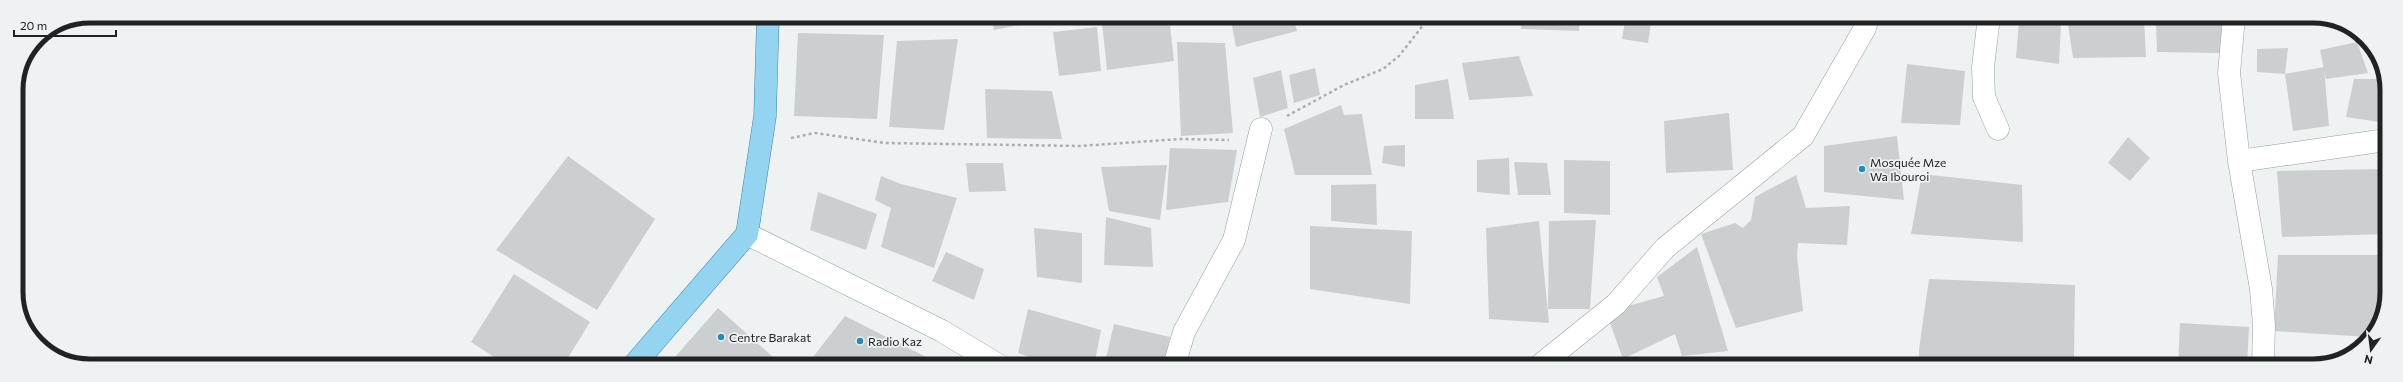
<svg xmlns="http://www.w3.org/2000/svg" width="2403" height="382" viewBox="0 0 2403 382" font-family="Commissioner,sans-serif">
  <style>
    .building { fill: #cccfd1 }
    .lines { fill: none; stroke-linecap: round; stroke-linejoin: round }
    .minor-casing { stroke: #9b9ea0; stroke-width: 23 }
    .major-casing { stroke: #3e84a2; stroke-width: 23 }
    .path { stroke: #abaeaf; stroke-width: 2.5; stroke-dasharray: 3 3; stroke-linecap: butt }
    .minor { stroke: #fff; stroke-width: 22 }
    .major { stroke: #94d4f1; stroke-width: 22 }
    .poi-dot { fill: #248bb3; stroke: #eef2f3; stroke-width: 1.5 }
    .labels { text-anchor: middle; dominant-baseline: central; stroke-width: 3.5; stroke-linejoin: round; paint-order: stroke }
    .poi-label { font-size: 12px; fill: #212223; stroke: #eef2f3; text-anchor: start }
    .rim { fill: none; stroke: #212223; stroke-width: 5 }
  </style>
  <rect width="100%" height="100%" fill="#eef2f3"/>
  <path class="building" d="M991 16H1060V17L994 30Z
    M1142 16H1169L1174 61 1107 70 1102 23Z
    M1230 16H1293L1297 31 1236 47Z
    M1303 16H1328V17L1303 20Z
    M1522 16H1580L1579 31 1521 29Z
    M1626 16H1652L1648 43 1622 39Z
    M2144 18 2146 57 2073 58 2068 24Z
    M2222 20 2220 53 2157 52 2156 23Z
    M2019 21 2061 23 2059 64 2016 58Z
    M1097 27 1101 71 1059 76 1053 32Z
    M798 33 884 35 877 119 794 116Z
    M958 39 944 130 889 127 897 41Z
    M1177 42 1225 43 1233 133 1181 136Z
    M2357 42 2368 73 2326 79 2320 50Z
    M2288 48 2285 74 2257 72V49Z
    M1519 56 1533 96 1469 100 1462 63Z
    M1907 64 1965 71 1960 125 1901 123Z
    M2324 67 2329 126 2293 131 2285 74Z
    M1315 68 1320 95 1294 103 1289 75Z
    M1281 70 1288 108 1260 117 1253 78Z
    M1448 79 1454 119H1415V85Z
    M2354 79H2386V123L2346 117Z
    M985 89 1052 91 1062 139 987 138Z
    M1341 105 1344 115 1362 114 1372 175H1295L1284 129Z
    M1729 113 1733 170 1666 173 1664 121Z
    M1897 136 1904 200 1824 192V146Z
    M2128 137 2150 158 2130 181 2108 163Z
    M1405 145V167L1382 163 1384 146Z
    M1170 148 1237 150 1228 202 1166 210Z
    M568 156 655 219 597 310 496 250Z
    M1509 158 1510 195 1477 192V160Z
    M1564 160 1610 161V215L1564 213Z
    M1514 162 1547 163 1551 195H1518Z
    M966 163H1003L1006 191 969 192Z
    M1167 165 1160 220 1109 211 1101 167Z
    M2386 169V234L2282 237 2277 171Z
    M1922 174 2022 185 2023 242 1911 234Z
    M1796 175 1806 208 1850 206 1847 245 1798 243 1797 256 1803 311 1736 328 1701 234 1735 223 1743 228 1751 220 1755 197Z
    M881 176 901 184 957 198 934 268 881 247 891 208 875 200Z
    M1376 184 1377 225 1331 221V185Z
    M818 192 877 214 866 250 810 230Z
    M1106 217 1151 228 1153 267 1104 265Z
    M1596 220 1590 309H1548L1549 221Z
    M1539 221 1549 323 1489 319 1486 228Z
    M1310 226 1412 231 1410 304 1310 289Z
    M1034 228 1082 233V283L1037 277Z
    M1697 247 1728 351 1682 356 1675 334 1623 359 1606 312 1664 296 1657 277Z
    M946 252 984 269 974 300 932 281Z
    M2278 255H2386V301L2368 337 2274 331Z
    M514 274 590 322 563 366H508L471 342Z
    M1929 279 2075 285 2074 357 2093 358 2092 366H1919V349Z
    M718 308 783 366H667Z
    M1028 309 1101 330 1094 366H1055L1018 353Z
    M845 316 944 366H806Z
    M2180 323 2249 327 2247 366H2178Z
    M1114 324 1170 337 1163 366H1104Z"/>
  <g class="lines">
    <g class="minor-casing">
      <path id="minor" d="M1989 17 1983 67 1984 97 1998 129
        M2234 17 2229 73 2239 161 2261 289 2264 325 2263 366
        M2239 161 2386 140
        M747 234 942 331 1000 366
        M1174 366 1184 332 1234 240 1261 129
        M1539 366 1616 304 1665 248 1803 136 1865 28 1868 16"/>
    </g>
    <g class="major-casing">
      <path id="major" d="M633 366 747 234 765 116 768 16"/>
    </g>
    <path class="path" d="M1287 116 1344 85 1383 69 1399 56 1421 28 1425 16
      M791 138 815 133 885 143 1080 146 1180 139 1229 140"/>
    <use href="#minor" class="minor"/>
    <use href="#major" class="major"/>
  </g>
  <g class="poi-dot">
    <circle cx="1862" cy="169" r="4"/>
    <circle cx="721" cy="337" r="4"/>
    <circle cx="860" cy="341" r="4"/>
  </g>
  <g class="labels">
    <g class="poi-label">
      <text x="1870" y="162">Mosquée Mze<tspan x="1870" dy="14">Wa Ibouroi</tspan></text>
      <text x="729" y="337">Centre Barakat</text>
      <text x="868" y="341">Radio Kaz</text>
    </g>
  </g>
  <path d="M0 0H2403V382H0ZM90 23H2313A67 67 0 0 1 2380 90V292A67 67 0 0 1 2313 359H90A67 67 0 0 1 23 292V90A67 67 0 0 1 90 23Z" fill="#eef2f3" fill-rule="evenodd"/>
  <path class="rim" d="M90 23H2313A67 67 0 0 1 2380 90V292A67 67 0 0 1 2313 359H90A67 67 0 0 1 23 292V90A67 67 0 0 1 90 23Z"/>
  <g transform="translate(2371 350) rotate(194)" stroke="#eef2f3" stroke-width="3" paint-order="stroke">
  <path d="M0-3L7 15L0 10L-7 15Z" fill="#212223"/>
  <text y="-6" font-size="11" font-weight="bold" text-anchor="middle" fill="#212223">N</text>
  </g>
  <path d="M14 30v6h102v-6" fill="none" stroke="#212223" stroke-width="2"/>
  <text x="20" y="30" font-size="12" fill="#212223" stroke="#eef2f3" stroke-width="3" paint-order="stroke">20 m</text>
</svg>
